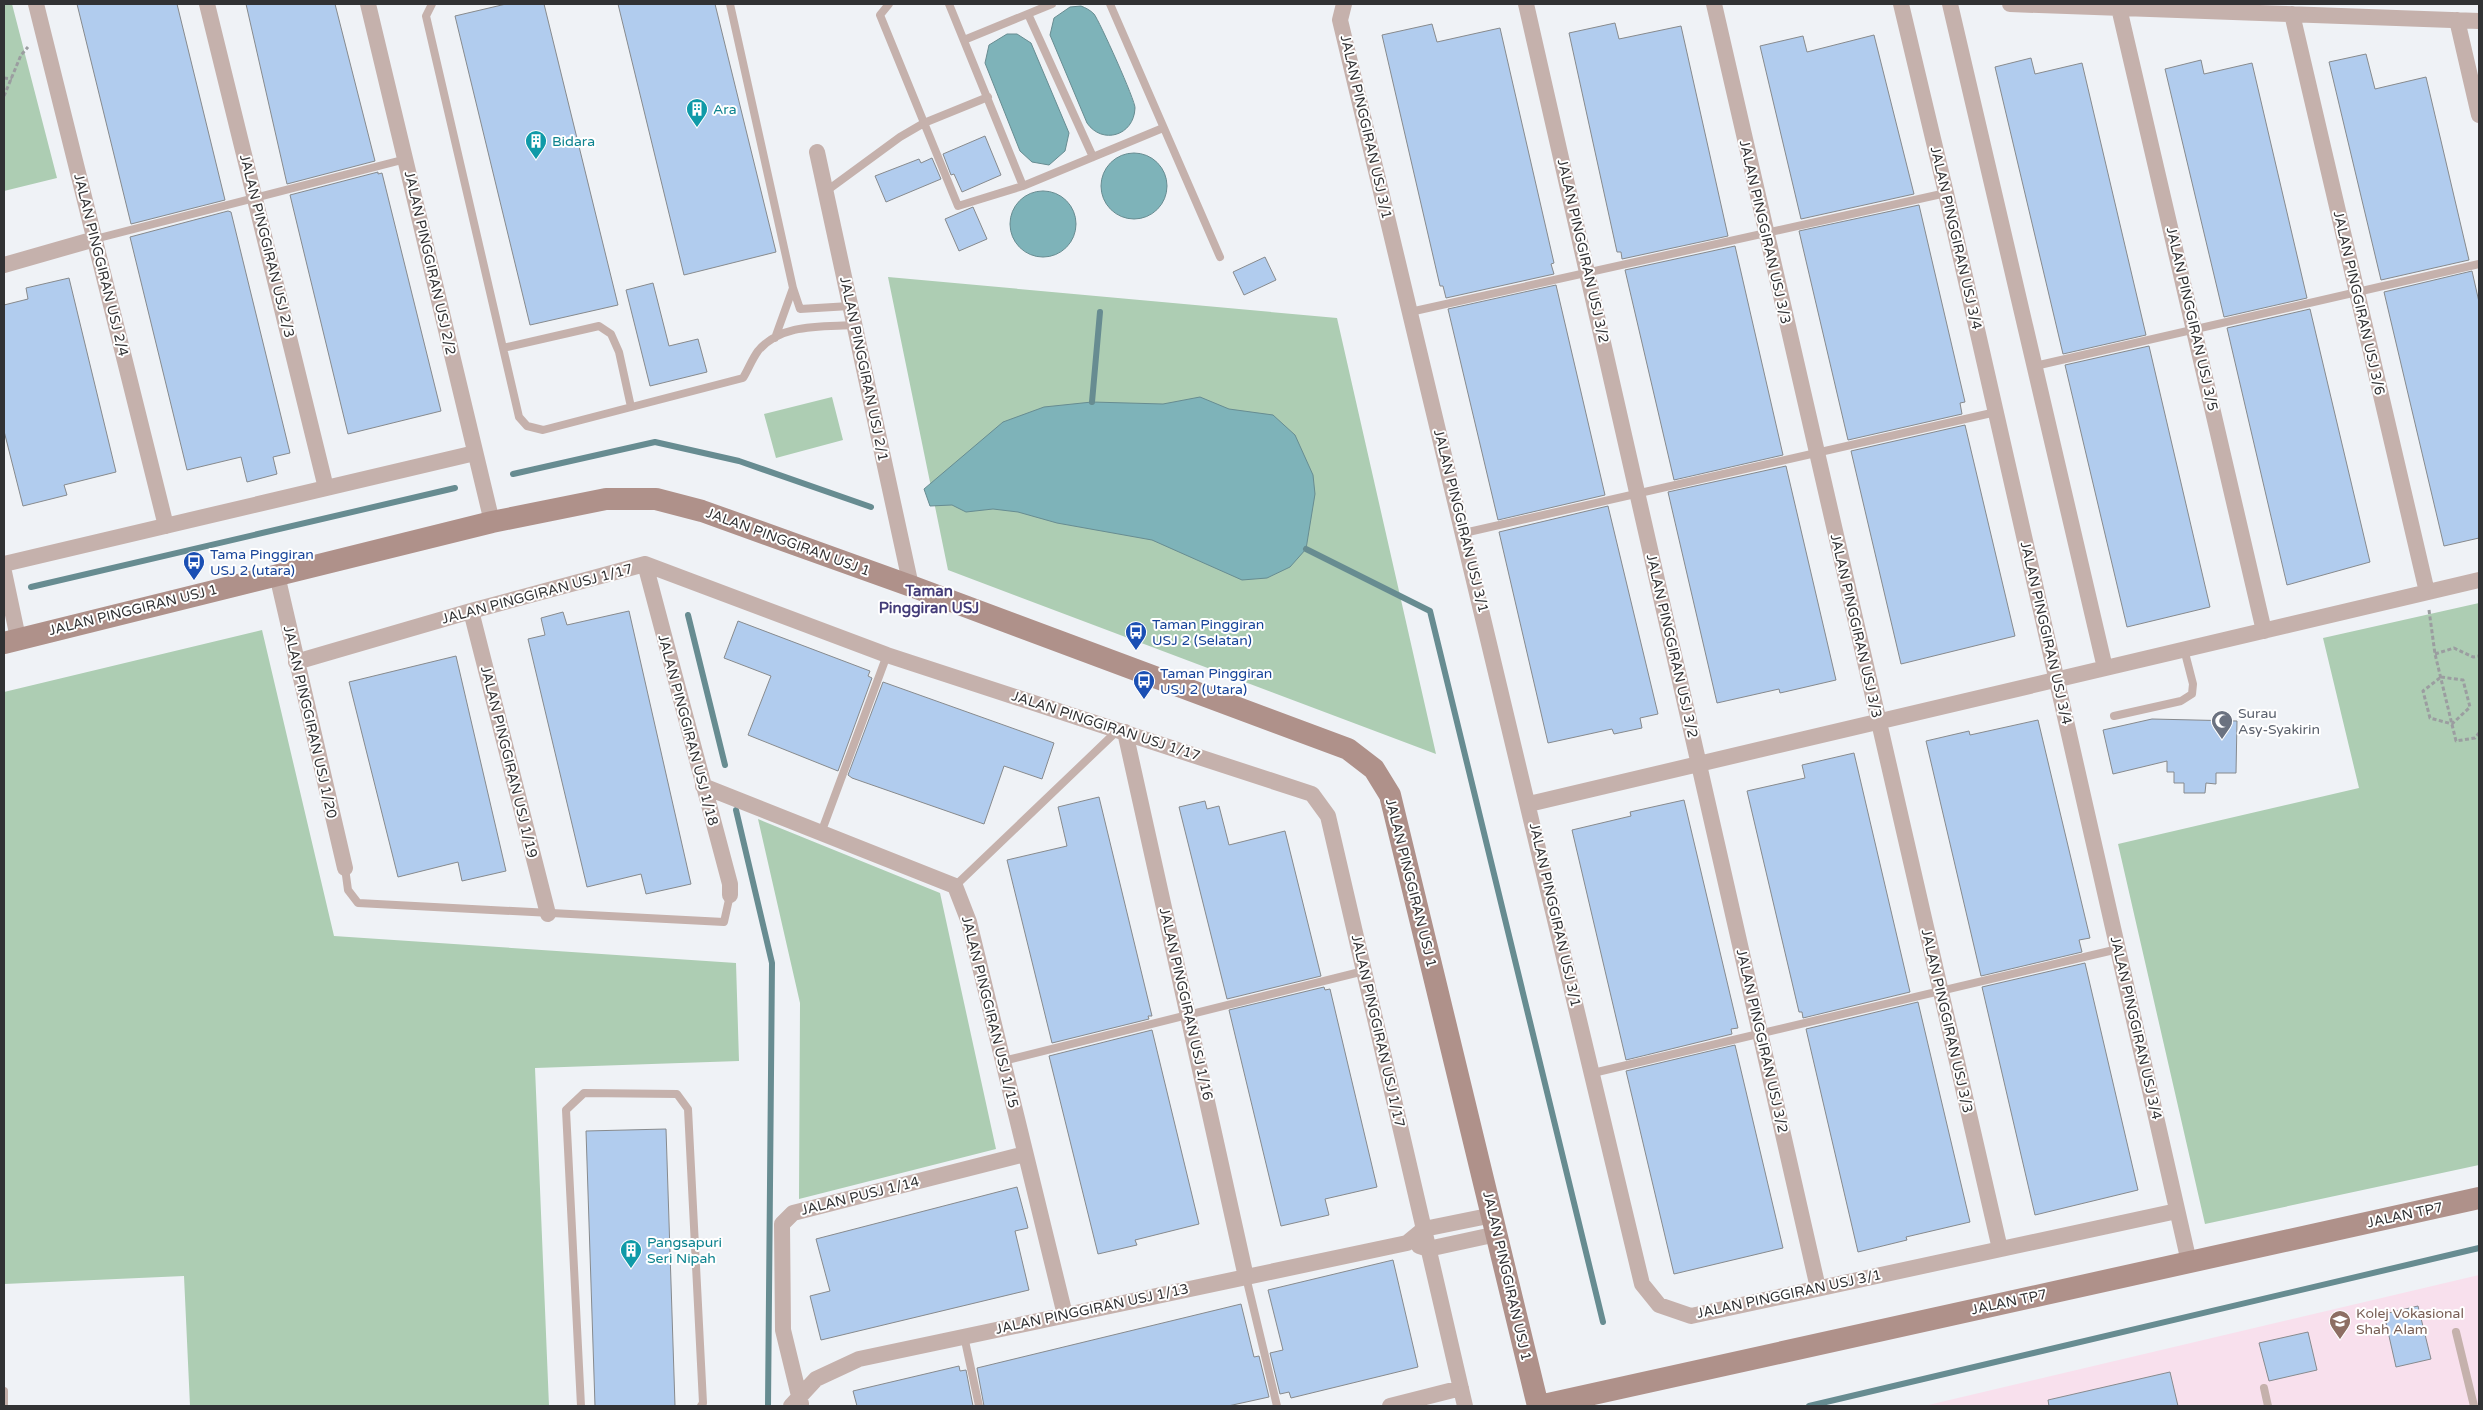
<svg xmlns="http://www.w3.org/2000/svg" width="2483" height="1410" viewBox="0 0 2483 1410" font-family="'Varela Round',sans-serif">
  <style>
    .education { fill: #f8e0ed }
    .green { fill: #adcdb3 }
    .water { fill: #7eb3b9; stroke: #678c91 }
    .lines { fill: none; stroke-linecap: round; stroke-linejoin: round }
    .stream { stroke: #678c91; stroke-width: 6 }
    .building { fill: #b1ccee; stroke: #878a8d }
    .path { stroke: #9b9da0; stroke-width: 3; stroke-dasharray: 4 2.5; stroke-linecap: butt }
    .lane { stroke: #c5b1ac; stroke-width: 8 }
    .street { stroke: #c5b1ac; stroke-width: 16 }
    .secondary { stroke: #af918a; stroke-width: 22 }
    .labels { text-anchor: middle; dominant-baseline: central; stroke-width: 4; stroke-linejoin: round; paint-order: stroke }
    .culture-label { font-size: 14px; fill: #0d838f; stroke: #fff; text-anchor: start }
    .street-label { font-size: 14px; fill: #313234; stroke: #fff }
    .transit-label { font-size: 14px; fill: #164399; stroke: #fff; text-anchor: start }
    .worship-label { font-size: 14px; fill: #5b616d; stroke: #fff; text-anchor: start }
    .education-label { font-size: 14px; fill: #785e54; stroke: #fff; text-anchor: start }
    .neighbourhood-label { font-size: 15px; font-weight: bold; fill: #443c79; stroke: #fff }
  </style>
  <rect width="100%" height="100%" fill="#eff2f6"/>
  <path class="education" d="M2479 1275V1406H1924Z"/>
  <path class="green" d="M4 4H12L57 178 4 191Z
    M888 277 1337 318 1436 754 948 570Z
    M832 397 843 440 776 458 764 414Z
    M2479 603V1165L2205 1224 2118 844 2359 788 2323 638Z
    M262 630 334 936 736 963 739 1061 535 1068 549 1406H190L184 1276 4 1284V692Z
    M758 819 940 893 996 1149 799 1199 800 1003Z"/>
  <path class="water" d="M1081 6C1086 8 1090 10 1094 14 1099 20 1136 102 1135 108 1134 136 1102 145 1087 123L1050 35 1054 18 1070 7Z
    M1007 34H1017L1031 43 1069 133 1065 151 1049 165 1032 162 1020 151 985 63 989 45Z
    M1101 186a33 33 0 1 1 66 0a33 33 0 1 1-66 0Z
    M1010 224a33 33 0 1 1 66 0a33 33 0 1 1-66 0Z
    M1200 397 1229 409 1273 415 1295 435 1313 475 1315 494 1306 549 1290 567 1267 578 1242 580 1152 540 1057 523 1018 512 993 509 966 512 952 505 930 506 924 489 1003 422 1044 407 1092 402 1163 404Z"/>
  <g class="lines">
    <path class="stream" d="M1092 402 1100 312
      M513 474 655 442 739 461 871 507
      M1306 549 1430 611 1603 1322
      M31 587 455 488
      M688 615 725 765
      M736 810 772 963 768 1406
      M1809 1406 2479 1248"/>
  </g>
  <path class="building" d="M77 4H177L225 200 131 224Z
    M246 4H335L375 161 287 184Z
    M506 4H544L618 305 530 325 455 16Z
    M618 4H715L776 252 684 275Z
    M1615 23 1619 39 1681 26 1728 236 1622 259 1621 252H1617L1569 33Z
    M1432 24 1437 42 1500 28 1554 263 1551 264 1554 274 1446 298 1443 286H1440L1382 35Z
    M1874 35 1914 194 1801 219 1760 46 1803 36 1807 52Z
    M2366 54 2375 89 2426 77 2469 260 2381 280 2329 62Z
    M2031 58 2035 74 2082 63 2146 335 2063 354 1995 67Z
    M2201 60 2204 74 2252 63 2307 298 2224 317 2165 69Z
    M985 136 1001 175 962 192 954 174 951 175 943 154Z
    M932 158 941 179 886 202 875 176 919 159 921 163Z
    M378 172V174L382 173 441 411 348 434 290 195Z
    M1919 205 1965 402 1960 403 1962 414 1848 440 1799 231Z
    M973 207 987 239 959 251 945 219Z
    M228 211 231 212 290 453 273 457 277 474 247 482 241 457 187 470 130 237Z
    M1735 246 1783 455 1674 480 1625 270Z
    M1265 257 1276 280 1244 295 1233 272Z
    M2472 271 2479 302V538L2444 546 2384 292Z
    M69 278 116 472 64 485 67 495 23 506 4 431V305L28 299 26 288Z
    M653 283 669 346 698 339 707 372 650 386 626 290Z
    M1556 285 1605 495 1498 520 1448 309Z
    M2310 309 2370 562 2287 585 2227 328Z
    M2149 346 2210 607 2127 627 2065 365Z
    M1965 425 2015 636 1901 664 1851 451Z
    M1786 466 1836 680 1780 693 1779 689 1717 703 1668 492Z
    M1608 506 1658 714 1640 718 1642 728 1614 734 1612 729 1548 743 1499 532Z
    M629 611 691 884 646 894 641 874 587 887 528 639 545 635 541 618 563 612 567 625Z
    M738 621 870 671 868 676 872 678 838 771 748 735 771 676 724 658Z
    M456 656 506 871 462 881 458 862 398 877 349 682Z
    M883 682 1054 743 1042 779 1004 766 984 824 852 778 848 775Z
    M2152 719 2237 721 2236 773H2216V784L2206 783 2205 793H2184V783H2174V772H2167V761L2113 774 2103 730Z
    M2038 720 2090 938 2079 940 2082 952 1981 976 1926 741 1969 731 1970 735Z
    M1854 753 1910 992 1803 1018 1802 1012H1799L1747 791 1805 778 1802 765Z
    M1099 797 1152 1016H1148L1149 1019 1052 1043 1007 860 1067 846 1058 807Z
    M1684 800 1738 1028 1731 1029 1732 1034 1626 1060 1572 830 1631 816 1630 812Z
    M1205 801 1207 809 1219 806 1229 845 1285 831 1321 976 1227 999 1179 807Z
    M2085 963 2138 1190 2035 1215 1982 987Z
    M1324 987 1325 990 1330 989 1377 1187 1325 1199 1329 1215 1281 1226 1229 1010Z
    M1918 1002 1970 1222 1906 1237 1907 1240 1858 1252 1806 1029Z
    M1152 1030 1199 1224 1135 1240 1137 1245 1098 1254 1049 1056Z
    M1735 1045 1783 1248 1674 1274 1626 1071Z
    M666 1129 675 1406H595L586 1131Z
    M1017 1187 1028 1228 1015 1231 1029 1290 821 1340 810 1296 830 1291 816 1239Z
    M1393 1260 1418 1367 1291 1398 1289 1392 1280 1394 1270 1353 1283 1350 1268 1290Z
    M1241 1304 1254 1357 1259 1356 1269 1397 1228 1406H984L977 1368Z
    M2418 1306 2431 1359 2396 1367 2384 1314Z
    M2308 1332 2317 1370 2269 1381 2259 1343Z
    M959 1366 960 1371 966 1370 973 1406H857L853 1391Z
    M2170 1372 2178 1406H2049L2048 1400Z"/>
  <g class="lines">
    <path class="path" d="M4 78 12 79
      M4 96 21 55 28 47
      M2429 610 2435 654 2456 741 2475 738 2479 733
      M2435 654 2454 648 2473 657 2479 656
      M2441 677 2463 680 2470 707 2452 724 2430 718 2423 691Z"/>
    <path class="lane" d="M432 4 426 16 519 417 527 426 543 430 743 378C748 370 752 359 758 351 781 323 822 327 854 325
      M730 4 793 288 775 338
      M889 4 880 15 958 206 1023 186 1163 128
      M949 4 1023 186
      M1110 4 1220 257
      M1028 14 1093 157
      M964 40 1052 4
      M825 192 900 137 924 123 988 97
      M95 239 406 159
      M793 288 800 309 850 306
      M1410 312 1946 193
      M503 348 599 326 611 334 619 352 631 407
      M2035 366 2479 264
      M1464 533 1996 412
      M2114 716 2181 701 2192 694 2193 684 2184 649
      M821 833 887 655
      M345 868 348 890 358 903 724 922 730 895
      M955 886 1117 731
      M1003 1061 1364 971
      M1593 1073 2118 949
      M1246 1277 1277 1406
      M2456 1332 2474 1406
      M964 1336 979 1406
      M2264 1388 2268 1406
      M4 1391V1406
      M581 1406 566 1110 584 1093 677 1094 688 1109 703 1403 701 1406"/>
    <path class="street" d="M36 4 166 526
      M207 4 326 488
      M368 4 492 522
      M1344 4 1340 20 1642 1284 1659 1305 1691 1316 2177 1211
      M1526 4 1818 1288
      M1714 4 2000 1249
      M1901 4 1946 193 2189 1262
      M1950 4 2105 668
      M2010 4 2479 21
      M2119 8 2264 631
      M2292 14 2427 592
      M2457 20 2479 115
      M817 152 911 586
      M4 265 95 239
      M4 564 475 453
      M645 564 730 884V895
      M4 572 18 638
      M277 575 345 868
      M471 611 548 914
      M296 662 471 611 645 564 887 655 1312 794 1328 816 1465 1406
      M1125 732 1246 1277
      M703 786 955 886 969 922 1065 1315
      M1529 804 2479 580
      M1419 1246 1428 1249 1497 1234
      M801 1404 783 1330 782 1224 793 1213 1025 1154
      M791 1406 816 1379 859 1359 1407 1243 1424 1229 1493 1215
      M1390 1406 1461 1388"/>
    <path class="secondary" d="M4 643 492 522 606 499H656L702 511 911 586 1348 749 1374 769 1390 795 1538 1406
      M1539 1406 2479 1198"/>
  </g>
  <defs>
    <g id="building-pin" transform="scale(1.125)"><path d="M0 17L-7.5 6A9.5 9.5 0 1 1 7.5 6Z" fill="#0f9aa8" stroke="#fff"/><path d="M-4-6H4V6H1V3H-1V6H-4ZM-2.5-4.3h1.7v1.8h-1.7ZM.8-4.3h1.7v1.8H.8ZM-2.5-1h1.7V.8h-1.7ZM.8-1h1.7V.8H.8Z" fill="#fff"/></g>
    <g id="bus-pin" transform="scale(1.125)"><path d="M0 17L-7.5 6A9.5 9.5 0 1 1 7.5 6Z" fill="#1a4fb4" stroke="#fff"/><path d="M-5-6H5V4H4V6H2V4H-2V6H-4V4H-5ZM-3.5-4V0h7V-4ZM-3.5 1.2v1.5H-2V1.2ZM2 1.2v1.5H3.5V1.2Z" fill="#fff"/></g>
    <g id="mosque-pin" transform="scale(1.125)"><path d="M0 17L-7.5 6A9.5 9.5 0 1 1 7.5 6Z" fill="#6b7280" stroke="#fff"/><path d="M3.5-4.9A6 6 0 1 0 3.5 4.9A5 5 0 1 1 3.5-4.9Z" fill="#fff"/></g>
    <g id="school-pin" transform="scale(1.125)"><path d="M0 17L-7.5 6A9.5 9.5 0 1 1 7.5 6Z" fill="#8d6e63" stroke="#fff"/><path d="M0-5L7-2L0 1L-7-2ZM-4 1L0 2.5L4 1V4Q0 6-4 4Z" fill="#fff"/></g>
  </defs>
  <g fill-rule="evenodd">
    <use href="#building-pin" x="697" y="109"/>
    <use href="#building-pin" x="536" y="141"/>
    <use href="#bus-pin" x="194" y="562"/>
    <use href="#bus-pin" x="1136" y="632"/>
    <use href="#bus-pin" x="1144" y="681"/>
    <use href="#mosque-pin" x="2222" y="721"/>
    <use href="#building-pin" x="631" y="1250"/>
    <use href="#school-pin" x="2340" y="1321"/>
  </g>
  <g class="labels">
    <g class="culture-label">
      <text x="713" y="109">Ara</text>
      <text x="552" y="141">Bidara</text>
      <text x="647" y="1242">Pangsapuri<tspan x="647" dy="16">Seri Nipah</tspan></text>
    </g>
    <g class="street-label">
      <text transform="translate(1366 127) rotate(77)">JALAN PINGGIRAN USJ 3/1</text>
      <text transform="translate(1765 232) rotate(77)">JALAN PINGGIRAN USJ 3/3</text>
      <text transform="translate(1956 238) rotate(77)">JALAN PINGGIRAN USJ 3/4</text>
      <text transform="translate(267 246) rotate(76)">JALAN PINGGIRAN USJ 2/3</text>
      <text transform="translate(1583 251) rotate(77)">JALAN PINGGIRAN USJ 3/2</text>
      <text transform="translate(430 263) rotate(77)">JALAN PINGGIRAN USJ 2/2</text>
      <text transform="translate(101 265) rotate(76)">JALAN PINGGIRAN USJ 2/4</text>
      <text transform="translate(2359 303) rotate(77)">JALAN PINGGIRAN USJ 3/6</text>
      <text transform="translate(2192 319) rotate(77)">JALAN PINGGIRAN USJ 3/5</text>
      <text transform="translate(864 369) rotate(78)">JALAN PINGGIRAN USJ 2/1</text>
      <text transform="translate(1461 521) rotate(76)">JALAN PINGGIRAN USJ 3/1</text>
      <text transform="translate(788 542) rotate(20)">JALAN PINGGIRAN USJ 1</text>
      <text transform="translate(537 594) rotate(-15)">JALAN PINGGIRAN USJ 1/17</text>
      <text transform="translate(133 610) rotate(-14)">JALAN PINGGIRAN USJ 1</text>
      <text transform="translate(1856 626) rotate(77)">JALAN PINGGIRAN USJ 3/3</text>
      <text transform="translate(2046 633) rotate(77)">JALAN PINGGIRAN USJ 3/4</text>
      <text transform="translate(1672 646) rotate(77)">JALAN PINGGIRAN USJ 3/2</text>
      <text transform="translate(310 722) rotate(77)">JALAN PINGGIRAN USJ 1/20</text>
      <text transform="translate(1106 726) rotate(18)">JALAN PINGGIRAN USJ 1/17</text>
      <text transform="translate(688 730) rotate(75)">JALAN PINGGIRAN USJ 1/18</text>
      <text transform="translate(509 762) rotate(76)">JALAN PINGGIRAN USJ 1/19</text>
      <text transform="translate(1411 883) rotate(76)">JALAN PINGGIRAN USJ 1</text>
      <text transform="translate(1555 915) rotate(77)">JALAN PINGGIRAN USJ 3/1</text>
      <text transform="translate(1186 1004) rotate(77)">JALAN PINGGIRAN USJ 1/16</text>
      <text transform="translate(990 1012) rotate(76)">JALAN PINGGIRAN USJ 1/15</text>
      <text transform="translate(1947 1021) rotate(77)">JALAN PINGGIRAN USJ 3/3</text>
      <text transform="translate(2136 1028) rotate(77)">JALAN PINGGIRAN USJ 3/4</text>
      <text transform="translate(1378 1031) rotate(77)">JALAN PINGGIRAN USJ 1/17</text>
      <text transform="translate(1762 1041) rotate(77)">JALAN PINGGIRAN USJ 3/2</text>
      <text transform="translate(860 1196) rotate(-14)">JALAN PUSJ 1/14</text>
      <text transform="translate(2405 1215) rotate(-12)">JALAN TP7</text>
      <text transform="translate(1507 1276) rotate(77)">JALAN PINGGIRAN USJ 1</text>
      <text transform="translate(1789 1294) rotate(-12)">JALAN PINGGIRAN USJ 3/1</text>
      <text transform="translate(2009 1302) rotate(-12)">JALAN TP7</text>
      <text transform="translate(1092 1309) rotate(-12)">JALAN PINGGIRAN USJ 1/13</text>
    </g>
    <g class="transit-label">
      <text x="210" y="554">Tama Pinggiran<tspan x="210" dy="16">USJ 2 (utara)</tspan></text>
      <text x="1152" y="624">Taman Pinggiran<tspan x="1152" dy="16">USJ 2 (Selatan)</tspan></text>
      <text x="1160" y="673">Taman Pinggiran<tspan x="1160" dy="16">USJ 2 (Utara)</tspan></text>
    </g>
    <g class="worship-label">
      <text x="2238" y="713">Surau<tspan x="2238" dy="16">Asy-Syakirin</tspan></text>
    </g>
    <g class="education-label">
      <text x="2356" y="1313">Kolej Vokasional<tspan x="2356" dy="16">Shah Alam</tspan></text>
    </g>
    <g class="neighbourhood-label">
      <text x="929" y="591">Taman<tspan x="929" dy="17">Pinggiran USJ</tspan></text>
    </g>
  </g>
  <rect width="2483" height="1410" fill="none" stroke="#313234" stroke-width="10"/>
</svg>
